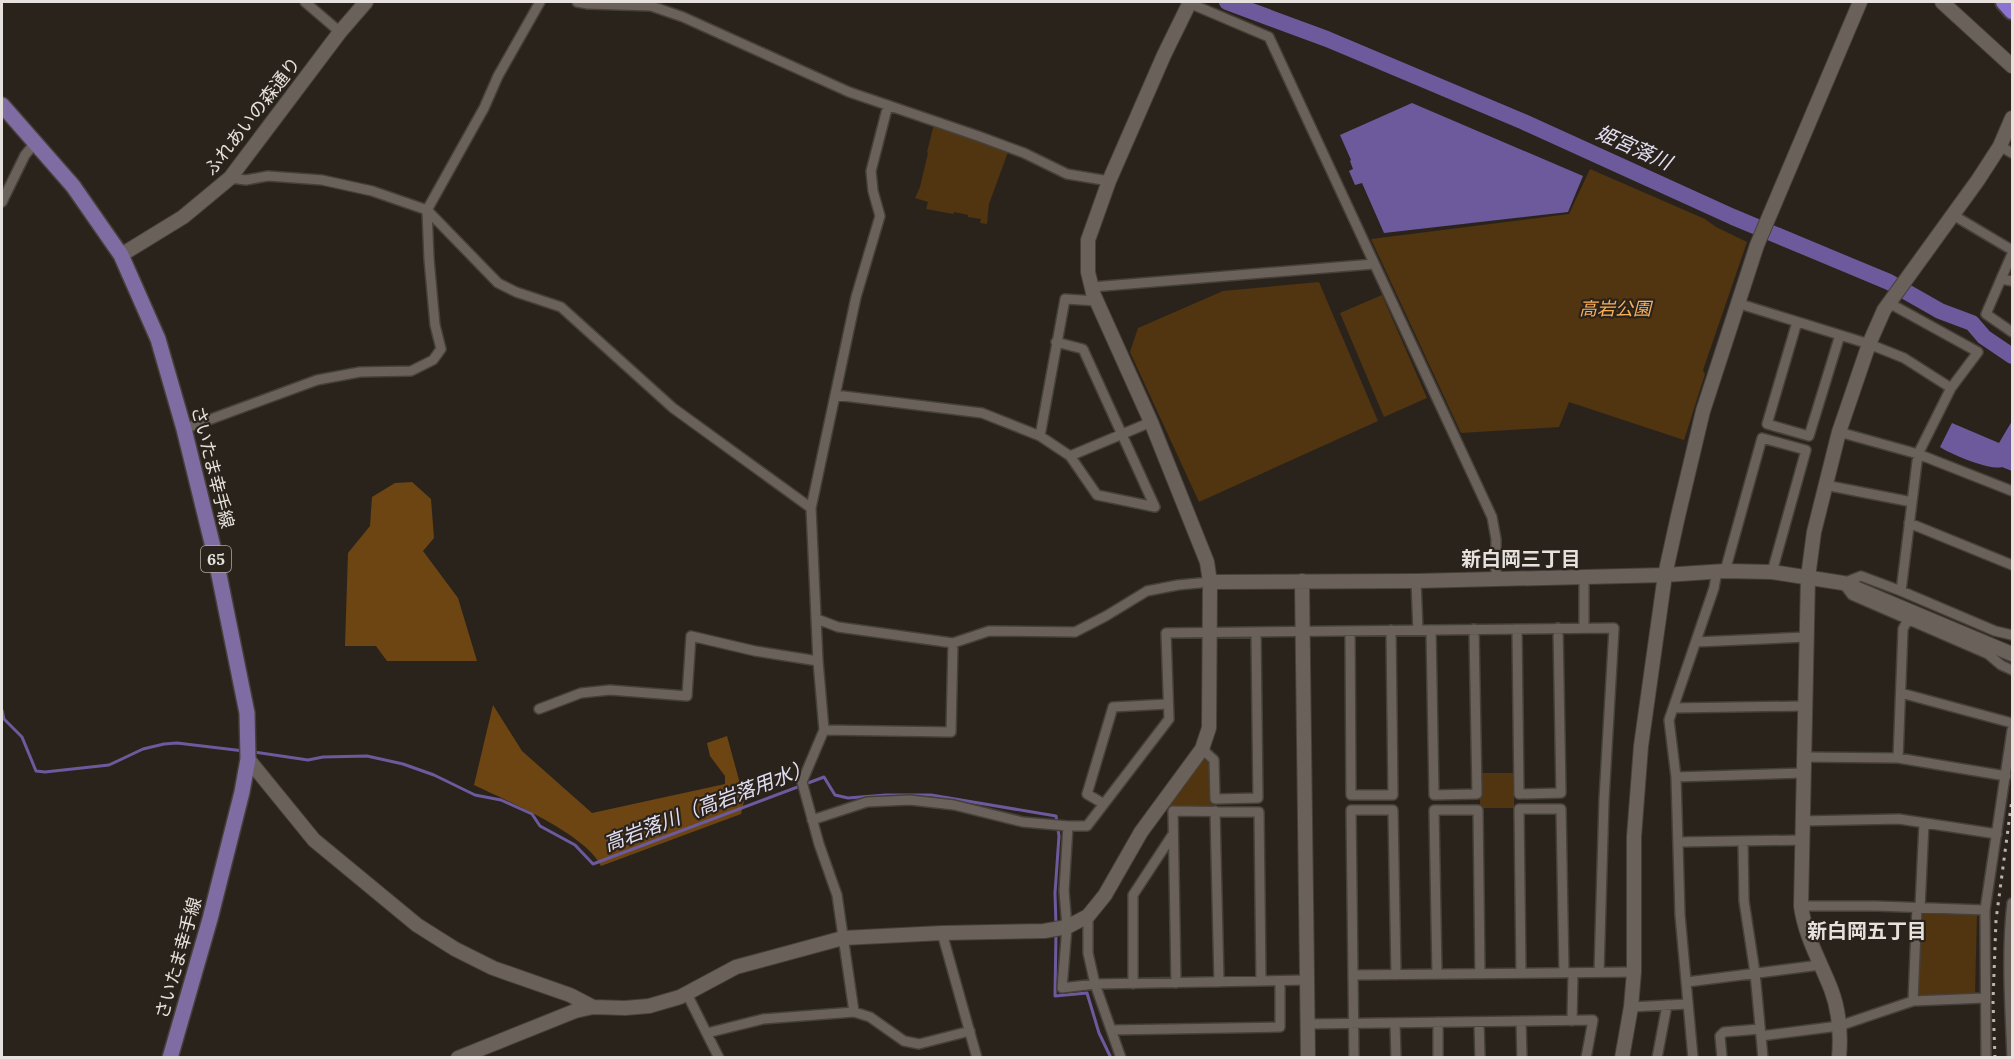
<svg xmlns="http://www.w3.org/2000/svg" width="2014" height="1059" viewBox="0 0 2014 1059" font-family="Lora,'Noto Sans JP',serif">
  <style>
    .green { fill: #513410 }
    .forest { fill: #6d4512 }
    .water { fill: #6c5a9d }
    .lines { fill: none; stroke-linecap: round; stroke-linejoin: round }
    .stream { stroke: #6c5a9d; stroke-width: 3 }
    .river { stroke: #6c5a9d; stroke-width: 16 }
    .street-casing { stroke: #46403a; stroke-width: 12 }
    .secondary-casing { stroke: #46403a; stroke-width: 16 }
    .primary-casing { stroke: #46403a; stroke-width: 18 }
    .highway-casing { stroke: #46403a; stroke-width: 20 }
    .street { stroke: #6a625a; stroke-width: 9 }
    .secondary { stroke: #6a625a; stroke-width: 14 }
    .primary { stroke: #7e6ca2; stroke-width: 15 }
    .highway { stroke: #8c72d2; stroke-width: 16 }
    .rail { stroke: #b9b4ae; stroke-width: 3; stroke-dasharray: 3 6; stroke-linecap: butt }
    .labels { text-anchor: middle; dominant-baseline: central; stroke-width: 4.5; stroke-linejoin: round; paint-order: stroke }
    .shield { fill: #2a231c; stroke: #aea8a2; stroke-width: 1.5 }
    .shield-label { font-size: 16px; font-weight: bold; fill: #e6e1dc }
    .street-label { font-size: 18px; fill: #e6e1dc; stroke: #2a231c }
    .park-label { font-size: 18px; font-style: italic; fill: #faaf59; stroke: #2a231c }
    .water-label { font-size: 20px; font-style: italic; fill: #e2def2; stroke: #2a231c }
    .neighbourhood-label { font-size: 20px; font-weight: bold; fill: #e6e1dc; stroke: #2a231c }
  </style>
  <rect width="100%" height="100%" fill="#2a231c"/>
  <path class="green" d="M934 124 1008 152 989 204 987 224 980 223 981 219 968 217V215L954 212 953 214 926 209 928 202 915 198 920 187 928 153 927 152Z
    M1590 169 1705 219 1716 227 1747 242 1703 370 1705 374 1684 440 1569 402 1559 427 1461 433 1371 239 1569 214Z
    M1319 282 1378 421 1199 502 1130 352 1138 328 1223 291Z
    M1382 295 1427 398 1384 417 1340 313Z
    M1203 758 1211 765 1213 807 1164 809Z
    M1480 773H1514V808H1480Z
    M1920 912 1977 915 1975 995 1917 996Z"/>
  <path class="forest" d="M412 482 431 499 434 538 423 551 458 598 477 661H387L376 646H345L348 553 370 526 372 497 395 483Z
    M493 705 522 751 592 813 725 784V776L710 756 707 743 727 736 739 780 738 786 744 801 741 814 601 866C585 833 507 801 474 785Z"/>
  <path class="water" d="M1412 103 1583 176 1568 212 1384 233 1362 183 1355 185 1349 171 1353 169 1350 161 1351 160 1340 135Z
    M2012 421V471L2002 467C1991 471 1950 454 1940 447L1952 423 1999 443Z"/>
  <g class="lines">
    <path class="stream" d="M1981 341 1984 337
      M2 710 4 719 22 737 36 771 45 772 109 765 143 749 164 744 177 743 244 751
      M254 752 308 760 323 757 367 756 403 764 434 775 475 795 501 800 532 814 540 826 575 845 593 864 824 777 835 795 848 798 886 795H931L1056 816 1059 836 1055 893 1056 926
      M1056 932 1055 996 1087 993 1099 1033 1111 1058"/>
    <path class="river" d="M1227 2 1327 39 1524 122 1733 217 1889 282 1940 311 1972 323 1984 337 2012 356"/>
    <g class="street-casing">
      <path id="street" d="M305 2 340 32
        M577 2 588 4 651 6 683 17 849 92 978 136 1024 153 1067 174 1109 181
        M1189 3 1269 37 1492 517 1496 539V580
        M2000 146 2012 153
        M230 178 246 180 268 176 322 180 372 191 427 210 498 283 516 292 561 307 673 408 811 508
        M2 202 25 155 35 143
        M1953 215 2012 250
        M2012 254 2001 279 2012 281
        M2001 279 1986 314 2012 332
        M1092 287 1374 264
        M1737 303 1869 344 1904 358 1951 388 1918 454 1901 591
        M1889 303 1978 352 1951 388
        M1797 322 1767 424 1809 436 1840 335
        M1056 342 1083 349 1155 507
        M835 395 982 413 1040 436 1070 456 1097 495 1155 507
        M184 429 317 380 360 372 411 371 433 360 441 349 435 325 429 259 427 210 484 108 498 76 540 2
        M1839 432 1918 454 2012 491
        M1040 436 1065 299 1097 301
        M1070 456 1151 422
        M1825 485 1912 502
        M1909 523 2012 565
        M1725 571 1762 438 1806 450 1772 572
        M1584 577V628
        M1416 581 1418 630
        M817 619 838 627 953 643 989 631 1075 632 1106 616 1147 591 1178 585 1210 582
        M1517 629 1519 794 1561 793 1558 628
        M1431 630 1434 795 1477 794 1474 629
        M1350 631 1351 795H1393L1391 630
        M2012 635 1995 631 1901 591 1861 576 1843 583 1852 595 1988 654 2001 665 2012 670
        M1696 642 1806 637
        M1901 693 2012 723
        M1673 708 1804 706
        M539 709 581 693 610 690 687 696 691 636 755 651 818 661
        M824 730 951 732 953 643
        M1202 749 1214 760 1215 799 1258 798 1256 632
        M1804 757 1898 758 2006 776
        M1898 758 1903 629 1908 619
        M1676 777 1804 773
        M1104 804 1087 794 1113 707 1168 704
        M1215 811 1219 982
        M812 820 867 802 910 800 954 805 1023 822 1068 826
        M1802 821 1899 819 1997 834
        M1743 841 1744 901 1755 973 1763 1058
        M1679 842 1802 840
        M1801 906H1876L1985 910
        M1920 907 1924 823
        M1088 916V953L1095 984 1121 1058
        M942 933 977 1058
        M1521 973 1519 809H1561L1564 973
        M1437 974 1434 810H1478L1480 974
        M1353 975 1634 972
        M1306 980 1095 984 1062 988 1067 927 1064 891 1068 826H1087L1169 719 1166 633 1614 628 1604 800 1599 972
        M1687 982 1820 965
        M1176 983 1173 811 1259 812 1261 981
        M1133 984V895L1173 834
        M687 994 719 1058
        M1913 1001 1917 907
        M1631 1007 1688 1004
        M854 1012 837 895 819 844 802 782 824 730 818 661 811 508 856 297 880 216 873 191 871 171 888 105
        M1521 1021 1522 1058
        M1572 1021 1573 973
        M1438 1022V1058
        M1479 1022 1480 1058
        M1395 1023 1396 1058
        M1308 1024 1593 1020 1586 1058
        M1111 1030 1280 1027V981
        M707 1033 763 1019 854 1012 870 1017 904 1041 919 1044 970 1031
        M1761 1036 1839 1026 1913 1001 1984 998
        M1354 1058 1351 810H1393L1396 975
        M1657 1058 1667 1005
        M1693 1058 1680 915 1676 777 1669 720 1714 588 1717 571
        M1722 1058 1720 1036 1724 1032 1760 1029
        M1986 1058 1985 910 2012 730
        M2012 1058C2010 1006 2006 954 2012 903"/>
    </g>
    <g class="secondary-casing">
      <path id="secondary" d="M1942 2 2012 66
        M121 255 183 217 230 178 340 32 366 2
        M1302 581 1308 1058
        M1210 582 1416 581 1665 575 1725 571 1772 572 1843 583 2012 654
        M248 759 314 840 417 925 455 949 493 968 570 995 593 1007
        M458 1058 575 1011 593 1007 625 1008 649 1006 680 997 736 967 843 938 942 933 1044 931 1067 927 1088 916 1105 895 1141 832 1202 749 1209 728 1210 582 1207 562 1151 422 1093 293 1088 272V240L1109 181 1164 55 1190 2
        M1622 1058 1631 1007 1634 972V837L1641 746 1665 575 1678 516 1703 411 1757 245 1860 2
        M1839 1058C1841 1035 1839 1010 1831 989 1820 961 1805 936 1801 906L1808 577 1814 532 1839 432 1869 344 1884 310 1978 180 2000 146 2012 118"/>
    </g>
    <g class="primary-casing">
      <path id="primary" d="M2 105 73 186 121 255 158 339 184 429 215 555 247 713 248 759 242 792 210 919 170 1058"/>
    </g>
    <g class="highway-casing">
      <path id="highway" d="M2004 2 2012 11"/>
    </g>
    <use href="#street" class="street"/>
    <use href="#secondary" class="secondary"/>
    <use href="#primary" class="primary"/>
    <use href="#highway" class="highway"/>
    <path class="rail" d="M1995 1058 1993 1001 1996 920 2012 799"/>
  </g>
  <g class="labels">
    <rect class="shield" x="201" y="546" width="30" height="26" rx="4.5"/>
    <g class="shield-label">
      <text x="216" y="559">65</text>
    </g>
    <g class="street-label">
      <text transform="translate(252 116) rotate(-52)">ふれあいの森通り</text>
      <text transform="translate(213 467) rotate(76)">さいたま幸手線</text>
      <text transform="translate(178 958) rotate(-74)">さいたま幸手線</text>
    </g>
    <g class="park-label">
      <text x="1615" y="308">高岩公園</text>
    </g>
    <g class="water-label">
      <text transform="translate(1634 147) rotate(24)">姫宮落川</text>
      <text transform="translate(707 805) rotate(-21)">高岩落川（高岩落用水）</text>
    </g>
    <g class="neighbourhood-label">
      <text x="1521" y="558">新白岡三丁目</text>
      <text x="1867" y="930">新白岡五丁目</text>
    </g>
  </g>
  <rect width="2014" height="1059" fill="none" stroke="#e6e1dc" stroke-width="6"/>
</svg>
